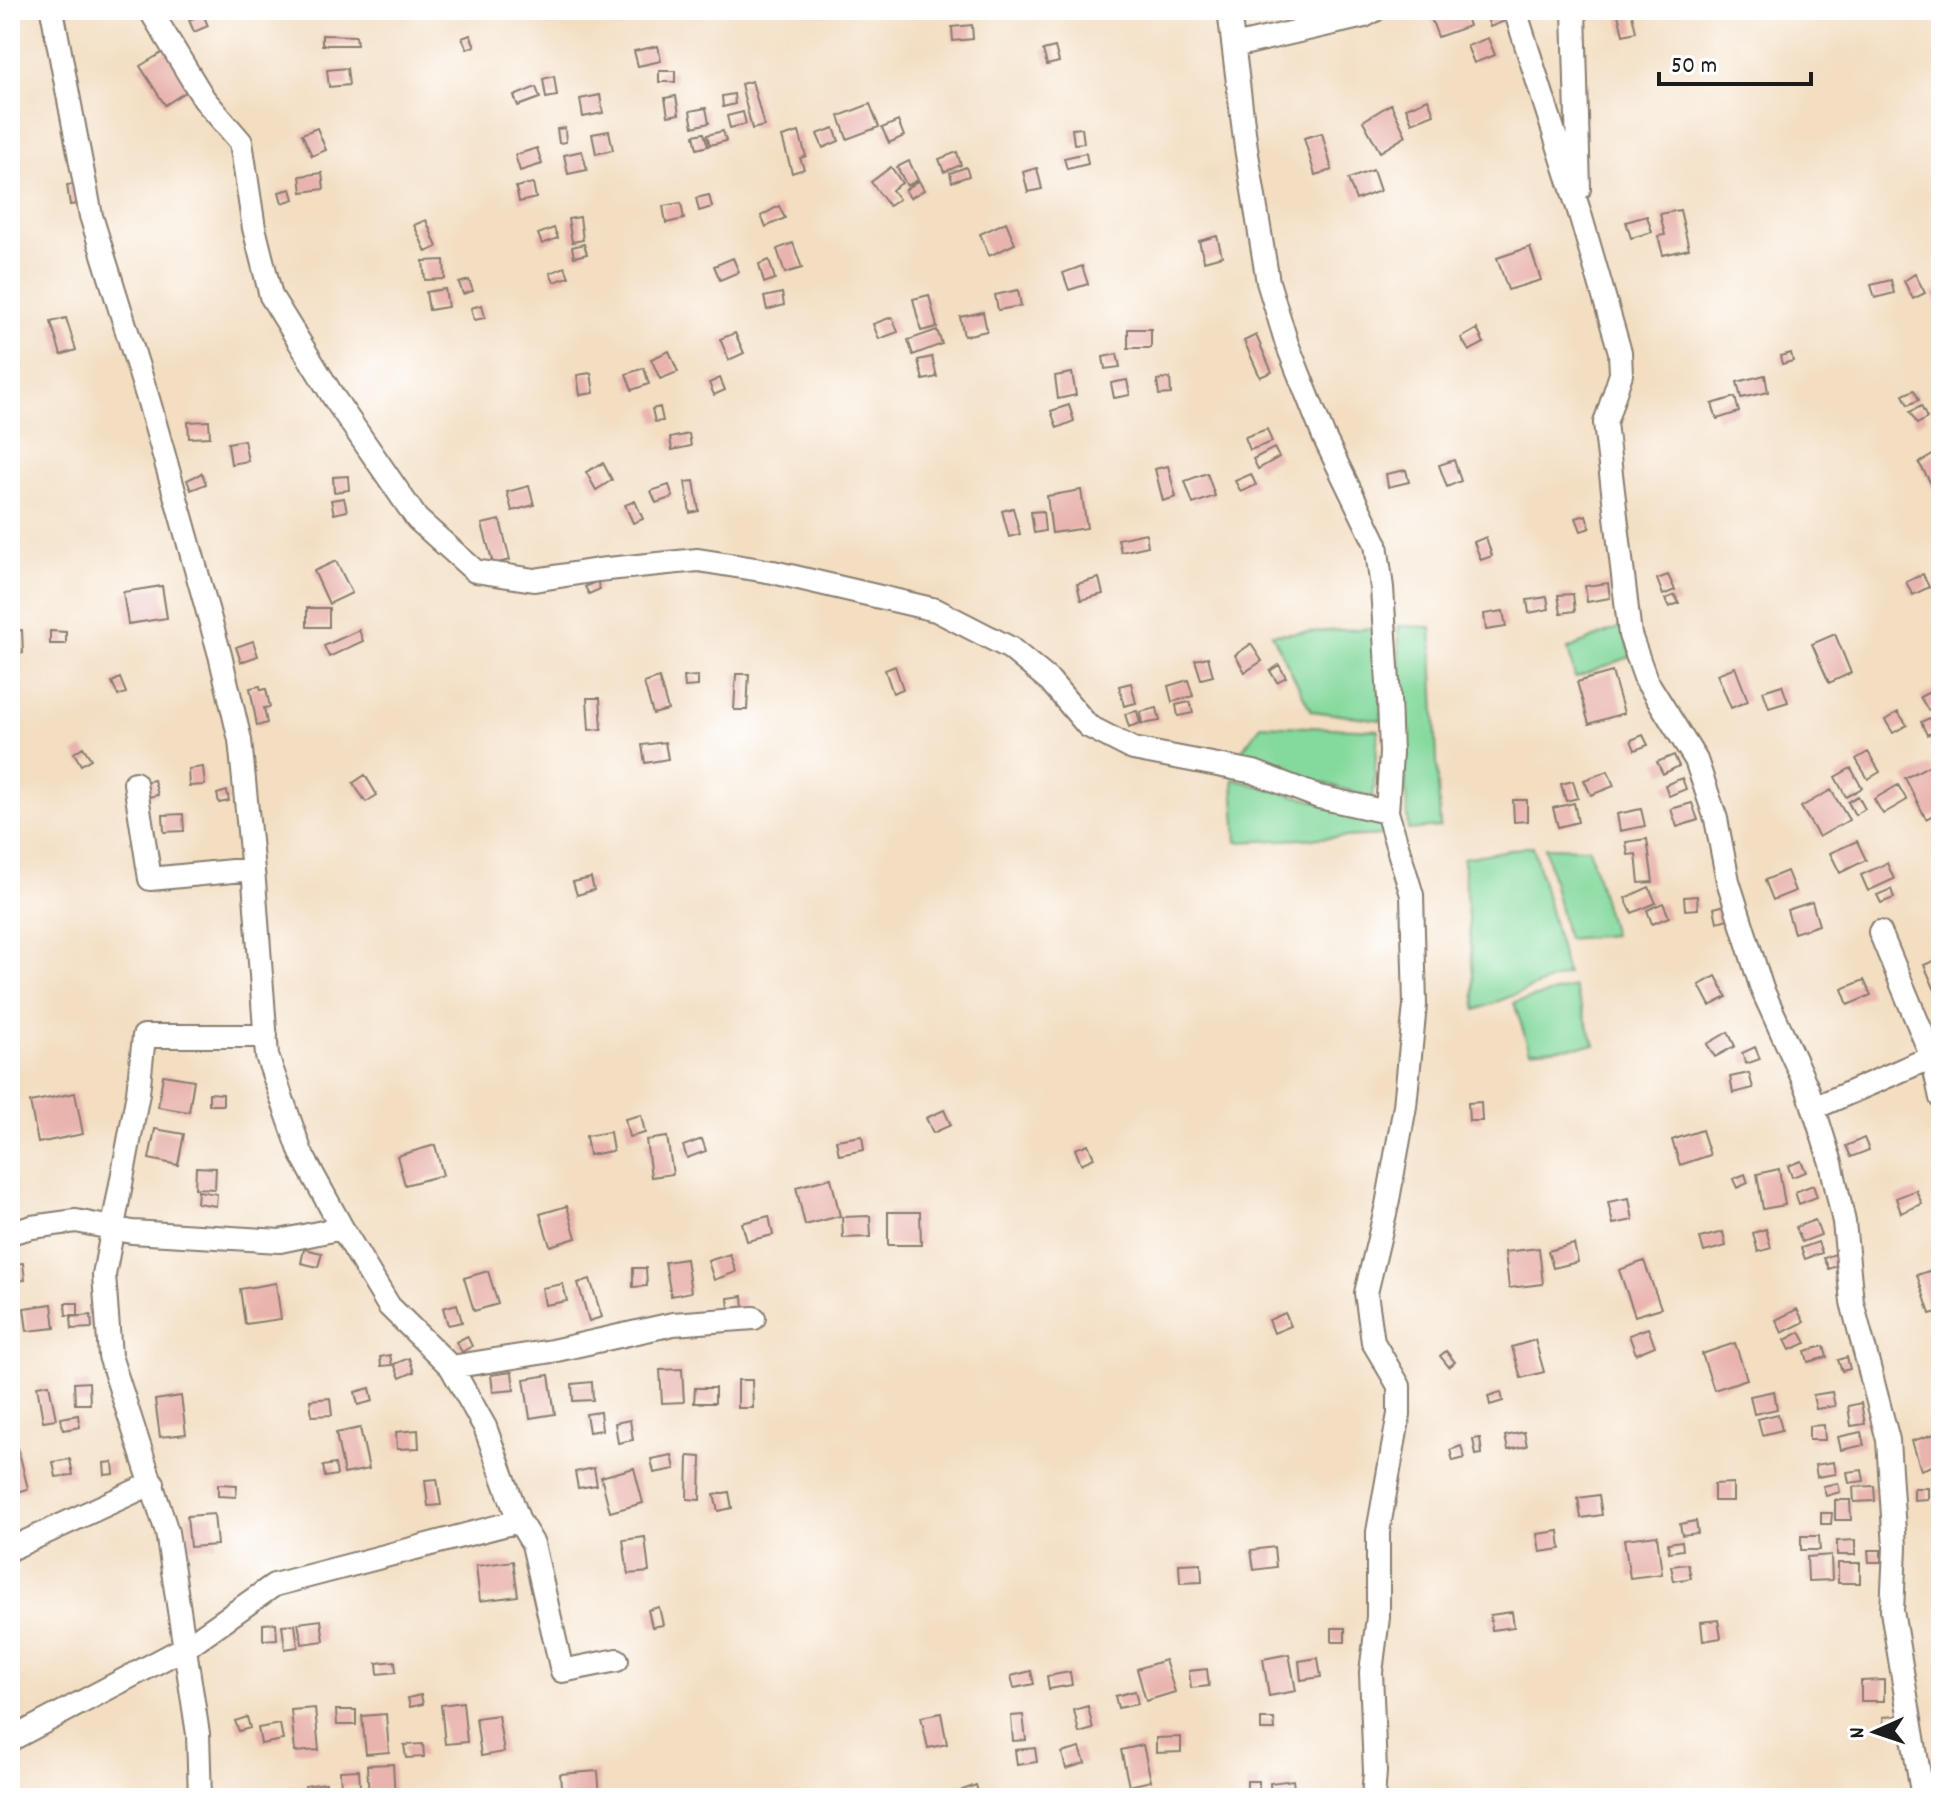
<svg xmlns="http://www.w3.org/2000/svg" width="1951" height="1808" viewBox="0 0 1951 1808" font-family="Dekko,sans-serif">
  <style>
    .green { fill: #84d99c; stroke: #507a5c; stroke-width: 2 }
    .building { fill: #e9b4ad }
    .lines { fill: none; stroke-linecap: round; stroke-linejoin: round }
    .minor-casing { stroke: #887d6f; stroke-width: 26 }
    .minor { stroke: #fff; stroke-width: 22 }
  </style>
  <rect width="100%" height="100%" fill="#fff"/>
  <filter id="ink" filterUnits="userSpaceOnUse"><feTurbulence type="fractalNoise" baseFrequency=".0125" numOctaves="2"/><feDisplacementMap in="SourceGraphic" scale="16" xChannelSelector="R" yChannelSelector="G"/><feConvolveMatrix kernelMatrix="1 2 1 2 8 2 1 2 1" color-interpolation-filters="sRGB"/></filter>
  <filter id="wash" filterUnits="userSpaceOnUse"><feTurbulence type="fractalNoise" baseFrequency=".006" numOctaves="4" result="noise"/><feDisplacementMap in="SourceGraphic" scale="32" xChannelSelector="R" yChannelSelector="G"/><feGaussianBlur stdDeviation="1.8" result="paint"/><feColorMatrix in="noise" values="0 0 0 0 0 0 0 0 0 0 0 0 0 0 0 0 0 1.4 0 .05"/><feComposite in="paint" operator="in"/></filter>
  <g filter="url(#wash)">
    <rect width="100%" height="100%" fill="#f3dec2"/>
    <path class="green" d="M1398 626 1431 627 1440 827 1408 830Z
      M1620 627 1632 656 1575 678 1568 649Z
      M1376 628 1382 720 1311 711 1272 634Z
      M1261 725 1378 730 1373 798 1237 757Z
      M1233 779 1381 819 1385 835 1237 842Z
      M1533 846 1567 974 1476 1010 1463 858Z
      M1545 847 1589 848 1613 935 1567 939Z
      M1574 987 1595 1045 1530 1051 1514 1003Z"/>
    <g id="blocks">
      <path class="building" d="M1428 10H1464L1469 26 1438 37Z
        M1499 10 1505 21 1490 27 1486 15Z
        M1617 10H1631L1636 32 1623 35Z
        M203 14 208 26 194 32 189 20Z
        M972 25 973 39 953 41 952 27Z
        M322 35 356 36 357 45H322Z
        M470 35 475 46 467 49 462 38Z
        M1488 38 1495 55 1474 63 1467 46Z
        M658 46 661 61 638 66 634 51Z
        M1055 47 1059 62 1047 65 1043 50Z
        M170 48 195 86 165 105 140 66Z
        M347 68 349 85 329 87 327 70Z
        M659 71H675V82H659Z
        M554 76 557 96 546 98 543 79Z
        M752 81 764 126 752 129 741 84Z
        M536 87 540 98 518 106 514 96Z
        M734 94 735 104 723 107 722 96Z
        M600 95 603 113 583 117 580 99Z
        M676 96 679 114 668 116 665 98Z
        M1428 99 1434 114 1412 123 1406 108Z
        M870 104 879 127 847 139 839 116Z
        M1391 104 1406 136 1380 152 1363 121Z
        M706 108 709 123 693 127 690 111Z
        M743 112 746 124 730 128 727 116Z
        M898 121 904 136 889 143 882 128Z
        M317 128 326 150 312 156 302 134Z
        M565 128 566 142 559 143 557 129Z
        M834 128 839 141 823 148 817 134Z
        M1082 128 1084 143 1074 144 1072 129Z
        M609 131 613 150 596 154 592 134Z
        M723 131 726 141 710 145 707 135Z
        M799 132 806 156 800 158 804 169 792 173 782 137Z
        M704 133 708 146 697 149 694 135Z
        M1322 133 1332 170 1315 175 1304 138Z
        M537 148 542 164 520 171 515 155Z
        M582 151 587 170 568 174 564 155Z
        M957 152 961 165 944 172 939 159Z
        M1086 153 1088 164 1067 169 1064 158Z
        M909 161 918 180 907 186 897 167Z
        M891 167 902 183 892 190 899 199 889 206 871 182Z
        M966 167 969 176 952 182 950 173Z
        M1037 168 1042 189 1028 192 1023 172Z
        M1373 170 1380 191 1356 200 1348 179Z
        M322 173 324 189 302 192 300 176Z
        M919 181 924 190 910 198 905 190Z
        M533 183 536 198 519 202 516 187Z
        M74 184 77 204 70 205 67 185Z
        M291 189 294 199 282 203 279 192Z
        M709 195 712 207 699 211 696 198Z
        M681 203 684 219 666 223 663 206Z
        M779 206 785 218 766 227 761 216Z
        M1680 210 1689 249 1663 255 1658 236 1665 235 1660 214Z
        M1647 216 1652 232 1631 238 1626 222Z
        M580 217 583 240 572 242 568 219Z
        M426 220 437 247 426 252 414 225Z
        M1006 222 1015 244 989 256 980 234Z
        M554 228 558 238 542 244 538 234Z
        M1217 236 1222 256 1204 261 1199 241Z
        M793 243 802 268 785 273 777 249Z
        M584 244 587 254 574 257 572 247Z
        M1530 247 1541 280 1508 290 1497 258Z
        M733 258 739 272 720 280 714 266Z
        M444 260 445 279 425 280 423 261Z
        M769 260 775 279 764 283 759 264Z
        M1082 266 1088 284 1069 290 1063 273Z
        M565 267 569 277 554 282 550 273Z
        M1915 274 1925 293 1913 299 1904 281Z
        M469 280 473 291 463 294 459 283Z
        M1891 280 1894 293 1875 298 1871 285Z
        M445 289 448 307 429 310 426 292Z
        M1941 289V312L1932 293Z
        M1018 290 1021 306 998 310 995 295Z
        M782 293 784 305 767 310 764 297Z
        M929 295 937 327 921 331 913 299Z
        M482 305 485 318 474 320 471 308Z
        M983 312 987 331 964 336 960 317Z
        M892 317 898 332 879 339 873 324Z
        M66 318 76 350 61 355 51 322Z
        M1128 329H1151V348H1128Z
        M1477 329 1484 343 1469 351 1461 338Z
        M937 330 942 344 913 355 908 340Z
        M735 333 744 353 729 360 720 339Z
        M1256 335 1272 372 1260 377 1244 341Z
        M669 351 678 372 660 379 651 359Z
        M1791 353 1793 361 1782 364 1780 356Z
        M1117 354 1120 367 1105 369 1103 357Z
        M932 357 937 377 923 380 918 360Z
        M644 368 649 384 632 390 626 374Z
        M591 373 594 393 580 395 577 375Z
        M1072 373 1076 395 1058 399 1055 376Z
        M1765 375 1768 392 1741 398 1737 382Z
        M720 378 725 390 714 395 709 383Z
        M1170 378 1171 394 1159 395 1157 380Z
        M1127 380 1130 395 1114 398 1111 383Z
        M1914 390 1919 400 1908 405 1903 395Z
        M1735 397 1739 412 1717 419 1712 404Z
        M1069 405 1074 421 1057 428 1051 411Z
        M1921 406 1927 418 1917 424 1910 412Z
        M660 407 663 421 655 422 652 409Z
        M209 421 210 437 189 438 188 422Z
        M1267 429 1272 442 1250 450 1245 437Z
        M689 434 691 446 672 450 670 438Z
        M244 440 248 461 231 464 228 443Z
        M1274 448 1279 457 1258 469 1253 459Z
        M1941 450V489L1936 492 1919 463Z
        M1454 460 1461 481 1447 487 1439 465Z
        M603 463 612 480 596 490 586 472Z
        M1168 466 1176 497 1163 501 1155 469Z
        M1406 470 1409 482 1388 487 1386 474Z
        M202 473 206 484 191 490 187 480Z
        M1207 473 1215 496 1193 504 1185 481Z
        M1251 474 1256 485 1241 492 1235 481Z
        M348 476 349 490 334 492 333 477Z
        M694 481 699 511 690 513 685 482Z
        M669 485 673 497 656 503 651 491Z
        M529 486 534 505 512 511 507 492Z
        M1081 490 1087 528 1052 533 1047 496Z
        M344 498 347 511 334 514 331 500Z
        M635 501 643 519 633 523 625 505Z
        M1013 508 1020 534 1009 537 1002 511Z
        M1043 511 1045 531 1034 533 1031 512Z
        M1586 515 1590 528 1581 531 1576 518Z
        M500 520 510 560 493 564 482 524Z
        M1146 533 1148 546 1121 552 1118 539Z
        M1486 537 1492 556 1481 560 1474 542Z
        M336 561 352 593 329 604 314 571Z
        M1923 574 1929 587 1913 595 1906 582Z
        M1668 575 1675 590 1663 595 1657 579Z
        M1099 578 1103 594 1081 600 1077 584Z
        M597 581 600 589 589 594 585 587Z
        M1608 583 1610 598 1587 602 1585 586Z
        M162 586 167 618 128 624 123 592Z
        M1573 594 1575 611 1561 613 1558 595Z
        M1675 595 1679 603 1669 607 1665 599Z
        M1547 597 1549 609 1529 613 1527 600Z
        M307 608H329V627H307Z
        M1503 611 1506 627 1486 630 1484 614Z
        M22 630 23 653 10 654V631Z
        M359 630 363 641 329 657 324 646Z
        M50 631 66 632V644H50Z
        M1835 634 1851 673 1829 683 1812 644Z
        M253 641 258 656 241 662 236 647Z
        M1251 644 1262 661 1245 672 1235 655Z
        M1208 657 1213 676 1201 679 1195 660Z
        M1279 665 1286 677 1277 682 1270 671Z
        M895 666 903 689 893 693 885 670Z
        M1735 667 1748 701 1731 708 1717 674Z
        M1612 672 1624 713 1589 724 1577 682Z
        M736 674H749L747 710H734Z
        M698 676V686L685 687 684 677Z
        M120 678 126 693 118 696 112 682Z
        M659 678 668 710 653 714 644 683Z
        M1188 680 1193 696 1172 702 1168 686Z
        M1131 683 1136 703 1124 706 1119 686Z
        M1782 685 1788 702 1769 708 1763 691Z
        M260 686 261 690 266 689 270 707 264 708 267 723 257 726 250 688Z
        M1939 687 1941 702 1928 710 1920 697Z
        M587 698H600L602 729 589 730Z
        M1190 702 1193 713 1178 716 1176 705Z
        M1157 708 1160 721 1142 724 1140 712Z
        M1137 711 1140 723 1129 727 1125 714Z
        M1898 712 1907 725 1893 733 1885 720Z
        M1929 718 1935 731 1927 735 1921 722Z
        M1643 735 1648 745 1635 750 1631 740Z
        M665 742 668 759 645 763 642 745Z
        M83 747 91 759 81 765 74 753Z
        M1868 752 1880 772 1868 779 1856 759Z
        M1674 755 1679 766 1663 774 1657 762Z
        M1930 765 1941 788V811L1926 819 1905 778Z
        M203 767 205 785 189 786 188 769Z
        M1851 768 1862 788 1846 797 1835 777Z
        M1608 771 1614 786 1591 795 1584 780Z
        M365 775 377 795 366 802 353 783Z
        M1682 778 1686 789 1669 796 1665 785Z
        M154 780 158 795 144 798 140 783Z
        M1573 781 1578 798 1566 801 1561 784Z
        M1898 785 1907 800 1883 814 1874 799Z
        M1831 790 1849 820 1819 837 1801 807Z
        M227 791 229 801 219 803 217 794Z
        M1858 796 1865 809 1855 815 1848 802Z
        M1513 800H1527V821L1514 822Z
        M1574 803 1578 822 1558 827 1553 808Z
        M1692 803 1698 820 1677 827 1671 809Z
        M1641 809 1645 826 1620 831 1617 814Z
        M183 814 184 831 164 832 163 815Z
        M1647 839 1653 882 1639 883 1636 854 1628 855 1626 842Z
        M1857 841 1866 860 1840 873 1830 853Z
        M1887 863 1894 879 1868 891 1861 875Z
        M1787 871 1795 891 1773 900 1765 880Z
        M591 878 594 890 577 895 573 882Z
        M1649 887 1656 903 1632 913 1625 898Z
        M1891 889 1894 898 1881 903 1877 895Z
        M1697 896 1698 909 1685 910 1684 897Z
        M1812 902 1819 925 1794 933 1787 910Z
        M1663 903 1669 917 1652 924 1647 910Z
        M1729 904 1732 918 1717 922 1714 908Z
        M1941 958V1004L1924 965Z
        M1716 976 1727 997 1710 1006 1699 985Z
        M1864 980 1871 995 1848 1005 1842 989Z
        M1728 1032 1735 1046 1715 1057 1707 1044Z
        M1755 1047 1760 1059 1746 1064 1742 1053Z
        M1749 1073 1753 1088 1733 1093 1730 1077Z
        M163 1075 194 1080 189 1112 158 1107Z
        M75 1093 83 1134 38 1143 30 1102Z
        M209 1093 223 1094V1105H209Z
        M1481 1102 1482 1121H1469L1468 1103Z
        M944 1110 951 1125 933 1133 926 1118Z
        M641 1115 645 1133 629 1137 625 1119Z
        M155 1129 184 1134 178 1165 149 1159Z
        M1702 1130 1710 1155 1680 1165 1672 1140Z
        M610 1132 613 1151 589 1155 586 1136Z
        M862 1136 864 1150 839 1155 836 1140Z
        M667 1137 673 1174 651 1177 646 1140Z
        M1864 1138 1869 1150 1851 1157 1846 1146Z
        M702 1139 706 1151 687 1158 683 1146Z
        M1088 1144 1094 1158 1081 1164 1075 1149Z
        M435 1145 443 1175 405 1185 397 1156Z
        M1801 1161 1806 1172 1792 1177 1788 1166Z
        M196 1167 216 1168 215 1189 195 1188Z
        M1779 1169 1785 1205 1763 1209 1757 1174Z
        M1745 1174 1748 1183 1737 1188 1733 1179Z
        M831 1178 840 1216 805 1225 796 1187Z
        M1813 1185 1817 1197 1799 1204 1795 1192Z
        M1916 1190 1922 1204 1901 1213 1896 1198Z
        M198 1191 217 1194 216 1206 197 1203Z
        M1629 1198 1633 1220 1613 1224 1608 1202Z
        M567 1206 576 1238 550 1246 540 1214Z
        M888 1212H920L921 1245H888Z
        M769 1216 773 1235 747 1241 742 1223Z
        M870 1216 871 1237 843 1238 842 1217Z
        M1815 1220 1821 1235 1802 1242 1796 1227Z
        M1766 1229 1771 1248 1758 1252 1753 1233Z
        M1723 1232 1726 1246 1704 1252 1700 1238Z
        M1818 1242 1822 1253 1805 1259 1801 1248Z
        M1574 1244 1578 1262 1553 1268 1548 1251Z
        M1539 1248 1543 1284 1509 1288 1505 1252Z
        M304 1249 322 1253 318 1267 301 1263Z
        M730 1254 736 1272 714 1280 708 1261Z
        M1835 1254 1839 1265 1829 1269 1824 1258Z
        M686 1259 691 1292 671 1296 665 1262Z
        M1644 1261 1661 1308 1635 1316 1619 1270Z
        M23 1263 25 1280 10 1281V1264Z
        M1941 1267V1311L1930 1314 1917 1275Z
        M633 1268H646L647 1286 633 1287Z
        M488 1271 498 1304 474 1311 464 1278Z
        M590 1279 602 1317 589 1321 578 1283Z
        M276 1283 281 1319 245 1324 240 1289Z
        M563 1284 567 1301 545 1305 542 1288Z
        M743 1296 744 1307 729 1309 728 1298Z
        M65 1303H78V1315H66Z
        M52 1304 55 1328 27 1331 24 1308Z
        M457 1304 462 1322 448 1325 443 1308Z
        M1797 1309 1804 1322 1782 1333 1776 1320Z
        M1285 1313 1291 1326 1274 1333 1269 1320Z
        M91 1315 92 1328 72 1329 71 1317Z
        M1648 1328 1655 1346 1636 1354 1629 1335Z
        M1800 1332 1806 1343 1790 1350 1785 1340Z
        M467 1336 472 1346 462 1352 456 1342Z
        M1535 1340 1544 1372 1521 1378 1512 1347Z
        M1735 1343 1747 1379 1714 1390 1702 1354Z
        M1824 1346 1827 1357 1808 1362 1805 1351Z
        M1446 1351 1455 1362 1449 1367 1440 1356Z
        M390 1355 392 1365 381 1366 380 1357Z
        M1847 1357 1850 1369 1842 1371 1838 1360Z
        M409 1358 414 1372 400 1378 394 1364Z
        M682 1369 684 1402 662 1403 660 1370Z
        M512 1372 514 1390 493 1392 491 1375Z
        M549 1375 555 1414 530 1418 524 1379Z
        M738 1380H752L753 1408H738Z
        M89 1382 90 1404H75L74 1383Z
        M592 1382 593 1400 573 1401 572 1384Z
        M49 1384 56 1419 43 1421 37 1386Z
        M370 1388 373 1401 358 1405 355 1392Z
        M695 1388H715V1403H694Z
        M1774 1391 1777 1409 1754 1414 1750 1396Z
        M1501 1392 1503 1401 1490 1405 1488 1396Z
        M1832 1392 1835 1406 1816 1409 1813 1395Z
        M181 1396 186 1434 160 1437 155 1400Z
        M330 1398 332 1415 312 1416 310 1400Z
        M1861 1403 1865 1424 1851 1426 1848 1406Z
        M600 1412 602 1430 589 1432 586 1414Z
        M1778 1414 1782 1430 1762 1435 1758 1419Z
        M78 1415 80 1427 63 1430 61 1418Z
        M630 1420 633 1440 618 1443 615 1423Z
        M1824 1425 1825 1440H1809V1426Z
        M360 1428 369 1469 344 1474 336 1433Z
        M418 1430 419 1448 397 1449 396 1432Z
        M1524 1432 1527 1446 1508 1450 1505 1436Z
        M1861 1432 1864 1445 1841 1450 1838 1437Z
        M1941 1432V1463L1921 1470 1912 1441Z
        M1480 1438 1482 1454 1476 1455 1473 1439Z
        M1461 1446 1465 1458 1453 1461 1450 1450Z
        M18 1448 28 1489 10 1494V1450Z
        M672 1455 675 1469 654 1473 651 1459Z
        M688 1456 701 1457 700 1500 687 1499Z
        M70 1459 73 1475 56 1477 53 1462Z
        M113 1462 114 1474 105 1475 104 1463Z
        M1834 1462 1836 1474 1817 1477 1815 1465Z
        M335 1464 337 1475 325 1477 323 1466Z
        M594 1468 597 1485 578 1488 575 1472Z
        M634 1468 643 1503 610 1512 601 1477Z
        M1862 1470 1864 1481 1849 1483 1847 1472Z
        M437 1479 441 1505 428 1506 425 1480Z
        M1733 1483V1501H1714V1484Z
        M1838 1483 1840 1492 1826 1496 1823 1486Z
        M218 1484 237 1485 236 1497 218 1496Z
        M1874 1486 1875 1501 1854 1502 1853 1487Z
        M1914 1488H1928V1499L1914 1500Z
        M729 1492 732 1508 718 1511 714 1495Z
        M1599 1495 1602 1515 1581 1518 1578 1498Z
        M1835 1500H1850L1851 1520H1835Z
        M1821 1513H1832L1831 1524H1821Z
        M214 1514 217 1545 190 1547 187 1516Z
        M1696 1521 1698 1533 1682 1535 1680 1524Z
        M1559 1531 1561 1549 1540 1552 1537 1534Z
        M1657 1535 1662 1574 1630 1578 1624 1539Z
        M1801 1536H1819L1820 1550H1801Z
        M645 1537 649 1572 628 1574 623 1540Z
        M1855 1540V1555H1837V1541Z
        M1682 1541 1683 1550 1669 1552 1668 1543Z
        M1274 1547 1276 1567 1254 1570 1251 1550Z
        M1868 1550H1881V1562H1869Z
        M1831 1555 1832 1580 1808 1581 1807 1557Z
        M513 1561 518 1596 480 1601 476 1566Z
        M1201 1563 1202 1582 1180 1583 1179 1564Z
        M1838 1563H1860V1583H1838Z
        M1688 1564 1691 1578 1674 1581 1671 1566Z
        M659 1607 663 1625 652 1627 648 1610Z
        M1512 1612 1514 1627 1492 1630 1490 1615Z
        M321 1620 324 1641 302 1644 298 1623Z
        M1718 1620 1721 1638 1703 1641 1701 1622Z
        M276 1623 277 1639 263 1640V1624Z
        M295 1624 298 1647 285 1649 282 1625Z
        M1332 1628H1345V1642H1332Z
        M1289 1654 1296 1691 1269 1696 1263 1659Z
        M1318 1658 1321 1677 1301 1680 1299 1661Z
        M1165 1660 1175 1692 1146 1701 1137 1669Z
        M395 1661 396 1672 378 1674 377 1663Z
        M1207 1669 1209 1686 1191 1688 1189 1671Z
        M1031 1671 1034 1684 1014 1688 1011 1676Z
        M1070 1672 1072 1685 1049 1689 1047 1676Z
        M1884 1680V1701H1861V1681Z
        M1135 1691 1138 1704 1118 1708 1115 1696Z
        M421 1695 423 1704 410 1707 408 1698Z
        M463 1702 467 1742 445 1744 441 1705Z
        M1088 1706 1093 1729 1079 1733 1074 1710Z
        M315 1708 319 1750 295 1752 291 1710Z
        M336 1710H356V1725H337Z
        M941 1713 947 1744 928 1748 921 1717Z
        M386 1714 389 1752 366 1754 362 1716Z
        M498 1715 504 1752 481 1756 476 1718Z
        M1023 1715 1026 1740 1013 1741 1011 1716Z
        M1897 1716 1898 1730 1884 1731 1883 1717Z
        M247 1717 250 1728 239 1731 235 1721Z
        M1261 1719H1274L1275 1730H1261Z
        M280 1724 283 1740 261 1744 258 1728Z
        M1181 1737V1752L1156 1753V1738Z
        M423 1744 424 1757 406 1758 404 1745Z
        M1143 1745 1151 1781 1129 1786 1121 1750Z
        M1035 1748 1037 1762 1017 1765 1015 1750Z
        M1080 1748 1085 1763 1066 1769 1062 1753Z
        M393 1764 395 1798H369L367 1765Z
        M359 1770 360 1786 341 1787 340 1771Z
        M598 1771 600 1798H562L560 1774Z
        M1293 1780 1295 1796 1271 1798 1270 1783Z
        M1247 1781H1259V1798H1247Z
        M326 1783 327 1798H306L305 1786Z
        M976 1785 980 1798H965L962 1790Z"/>
    </g>
  </g>
  <g filter="url(#ink)">
    <use href="#blocks" fill-opacity="0" stroke="#887d6f" stroke-width="2"/>
    <g class="lines">
      <g class="minor-casing">
        <path id="minor" d="M52 10 91 216 149 402 220 655 240 740 254 881 267 1056 301 1153 342 1228 389 1306 451 1367 485 1427 519 1521 533 1544 562 1671 617 1660
          M150 10 204 99 241 142 254 228 271 296 334 398 417 519 475 571 534 580 598 570 698 560 773 572 936 610 1010 648 1050 681 1088 726 1133 749 1254 772 1319 797 1387 812 1412 895 1415 1005 1405 1106 1387 1205 1366 1293 1373 1342 1399 1386V1414L1378 1532V1617L1371 1672 1375 1772 1373 1798
          M1229 10 1246 148 1268 282 1287 344 1324 437 1376 544 1382 588 1389 699 1391 753 1387 812
          M1515 10 1580 214 1620 352 1621 374 1605 423 1630 635 1646 680 1696 760 1716 819 1728 881 1762 989 1808 1090 1831 1163 1844 1222 1852 1302 1888 1440 1895 1547 1892 1611 1923 1798
          M1574 10 1579 189
          M1234 46 1364 16 1375 10
          M135 783 150 879 253 869
          M1880 932 1932 1057 1941 1098
          M1814 1108 1932 1057
          M10 1233 32 1227 76 1221 132 1232 280 1241 342 1228
          M451 1367 552 1351 673 1324 754 1318
          M10 1549 153 1483
          M10 1740 186 1647 274 1585 519 1521
          M200 1798 198 1734 167 1532 110 1356 104 1275 138 1093 144 1036H266"/>
      </g>
      <use href="#minor" class="minor"/>
    </g>
  </g>
  <rect width="1951" height="1808" fill="none" stroke="#fff" stroke-width="40"/>
  <g transform="translate(1875 1732) rotate(267)" stroke="#ffffff" stroke-width="6" paint-order="stroke">
  <path d="M0-6L14 30L0 20L-14 30Z" fill="#1c1c1c"/>
  <text y="-12" font-size="22" font-weight="bold" text-anchor="middle" fill="#1c1c1c">N</text>
  </g>
  <path d="M1659 72v12h152v-12" fill="none" stroke="#1c1c1c" stroke-width="4"/>
  <text x="1671" y="72" font-size="24" fill="#1c1c1c" stroke="#ffffff" stroke-width="6" paint-order="stroke">50 m</text>
</svg>
